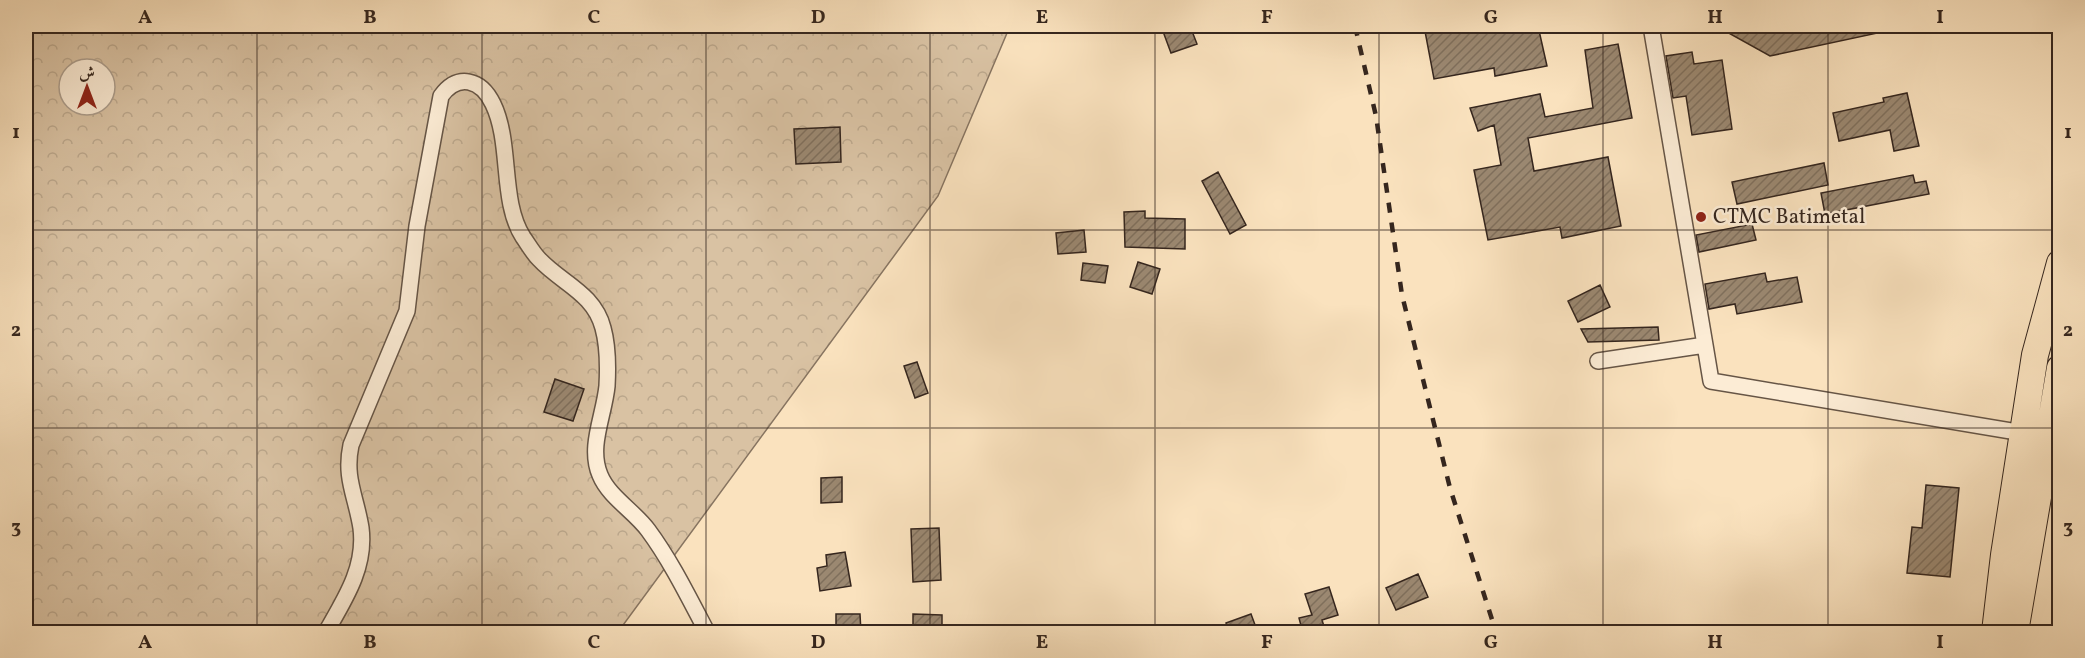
<svg xmlns="http://www.w3.org/2000/svg" width="2085" height="658" viewBox="0 0 2085 658" font-family="Vollkorn,Amiri,serif">
  <style>
    .forest { fill: url(#forest-crowns); stroke: #877460; stroke-width: 1.5; fill-rule: evenodd }
    .building { fill: url(#building-hatch); stroke: #35261e; stroke-width: 1.5 }
    .lines { fill: none; stroke-linecap: round; stroke-linejoin: round }
    .street-casing { stroke: #665546; stroke-width: 18 }
    .highway-casing { stroke: #35261e; stroke-width: 28 }
    .street { stroke: #fcecd5; stroke-width: 15 }
    .highway { stroke: #fae2be; stroke-width: 26 }
    .rail { stroke: #35261e; stroke-width: 4.5; stroke-dasharray: 10 10; stroke-linecap: butt }
    .grid { fill: none; stroke: #35261e; stroke-width: 1.5; stroke-opacity: 0.55 }
    .poi-dot { fill: #8f2418; stroke: #fcecd5; stroke-width: 2 }
    .labels { text-anchor: middle; dominant-baseline: central; stroke-width: 5; stroke-linejoin: round; paint-order: stroke }
    .poi-label { font-size: 21px; fill: #35261e; stroke: #fcecd5; text-anchor: start }
    .neatline { fill: none; stroke: #35261e; stroke-width: 2 }
    .grid-label { font-size: 20px; text-anchor: middle; font-weight: bold; fill: #35261e }
  </style>
  <defs>
    <pattern id="forest-crowns" width="20" height="18" patternUnits="userSpaceOnUse" patternTransform="scale(1.5)"><rect width="20" height="18" fill="#d9c2a3"/><path d="M2 6a3 3 0 1 1 6 0M12 15a3 3 0 1 1 6 0" fill="none" stroke="#bba78c"/></pattern>
    <pattern id="building-hatch" width="6" height="6" patternUnits="userSpaceOnUse" patternTransform="scale(1.5)"><rect width="6" height="6" fill="#9b8871"/><path d="M-1 1l2-2M0 6l6-6M5 7l2-2" fill="none" stroke="#7f6f5c"/></pattern>
  </defs>
  <rect width="100%" height="100%" fill="#fae2be"/>
  <filter id="stains"><feTurbulence type="fractalNoise" baseFrequency=".00333" numOctaves="4"/><feColorMatrix values="0 0 0 0 .2 0 0 0 0 .09 0 0 0 0 .02 0 0 0 .5 -.17"/></filter>
  <radialGradient id="worn" r=".72"><stop offset=".6" stop-color="#630" stop-opacity="0"/><stop offset="1" stop-color="#630" stop-opacity=".3"/></radialGradient>
  <path class="forest" d="M26 26H1010L938 196 618 632H26ZM69 69H105V105H69Z"/>
  <path class="building" d="M1161 26H1190L1197 44 1171 53Z
    M1424 26H1538L1547 66 1495 76 1494 68 1434 79Z
    M1716 26H1761L1773 32 1803 26H1887V31L1770 56Z
    M1618 44 1632 118 1528 138 1534 171 1608 157 1621 226 1562 238 1560 227 1488 240 1474 170 1501 165 1494 125 1478 131 1470 108 1540 94 1545 117 1593 108 1585 50Z
    M1692 52 1694 64 1722 60 1732 129 1692 135 1686 96 1673 98 1666 56Z
    M1907 93 1919 146 1894 151 1890 130 1839 141 1833 113 1884 102 1883 98Z
    M840 127 841 162 796 164 794 129Z
    M1824 163 1828 185 1737 204 1732 182Z
    M1218 172 1246 225 1230 234 1202 181Z
    M1913 175 1915 183 1926 181 1929 194 1825 214 1821 193Z
    M1145 211V218L1185 219V249L1125 247 1124 212Z
    M1752 224 1756 240 1699 252 1696 235Z
    M1084 230 1086 252 1058 254 1056 233Z
    M1138 262 1160 269 1152 294 1130 287Z
    M1083 263 1108 266 1105 283 1081 280Z
    M1765 273 1767 282 1797 277 1802 302 1737 314 1735 304 1709 309 1705 284Z
    M1600 285 1610 307 1578 322 1568 301Z
    M1658 327 1659 340 1588 342 1581 329Z
    M917 362 928 393 915 398 904 366Z
    M555 379 584 389 573 421 544 412Z
    M842 477V502L821 503V478Z
    M1926 485 1959 488 1950 577 1907 573 1912 527 1922 528Z
    M939 528 941 580 913 582 911 529Z
    M845 552 851 586 820 591 817 568 827 566 826 555Z
    M1418 574 1428 597 1396 610 1386 588Z
    M1329 587 1338 615 1322 620 1326 633H1303L1299 618 1312 615 1305 594Z
    M836 614H860L861 633H836Z
    M913 614 942 615V633H913Z
    M1251 614 1258 633H1229L1226 623Z"/>
  <g class="lines">
    <g class="street-casing">
      <path id="street" d="M1651 26 1705 345
        M1598 361 1705 345 1711 381 2023 433
        M326 632C345 599 366 567 361 528 356 496 344 478 351 445L407 311 417 226 441 96C458 73 481 79 493 104 512 143 500 201 523 237 528 244 533 253 539 259 561 283 594 293 603 328 608 346 608 368 607 386 604 416 588 447 600 475 609 497 634 511 648 530 671 561 689 598 707 632"/>
    </g>
    <g class="highway-casing">
      <path id="highway" d="M1995 632 2004 555 2035 355 2060 263
        M2015 632 2060 368"/>
    </g>
    <use href="#street" class="street"/>
    <use href="#highway" class="highway"/>
    <path class="rail" d="M1355 26 1376 116 1402 295 1450 488 1496 632"/>
  </g>
  <path class="grid" d="M257 26V632M482 26V632M706 26V632M930 26V632M1155 26V632M1379 26V632M1603 26V632M1828 26V632M26 230H2060M26 428H2060"/>
  <circle class="poi-dot" cx="1701" cy="217" r="6"/>
  <g class="labels">
    <g class="poi-label">
      <text x="1713" y="217">CTMC Batimetal</text>
    </g>
  </g>
  <rect width="2085" height="658" fill="none" stroke="#fae2be" stroke-width="66"/>
  <g transform="translate(87 87)"><circle r="28" fill="#fcecd5" stroke="#ac9d8c" stroke-width="1.5"/>
  <path d="M0-4.5L10 22L0 15L-10 22Z" fill="#8f2418"/>
  <text y="-9" font-size="16" font-weight="bold" text-anchor="middle" fill="#35261e">ش</text>
  </g>
  <rect x="33" y="33" width="2019" height="592" class="neatline"/>
  <g class="grid-label">
    <text x="145" y="23">A</text>
    <text x="370" y="23">B</text>
    <text x="594" y="23">C</text>
    <text x="818" y="23">D</text>
    <text x="1042" y="23">E</text>
    <text x="1267" y="23">F</text>
    <text x="1491" y="23">G</text>
    <text x="1715" y="23">H</text>
    <text x="1940" y="23">I</text>
    <text x="16" y="138">1</text>
    <text x="2068" y="138">1</text>
    <text x="16" y="336">2</text>
    <text x="2068" y="336">2</text>
    <text x="16" y="533">3</text>
    <text x="2068" y="533">3</text>
    <text x="145" y="648">A</text>
    <text x="370" y="648">B</text>
    <text x="594" y="648">C</text>
    <text x="818" y="648">D</text>
    <text x="1042" y="648">E</text>
    <text x="1267" y="648">F</text>
    <text x="1491" y="648">G</text>
    <text x="1715" y="648">H</text>
    <text x="1940" y="648">I</text>
  </g>
  <rect width="100%" height="100%" filter="url(#stains)"/>
  <rect width="100%" height="100%" fill="url(#worn)"/>
</svg>
